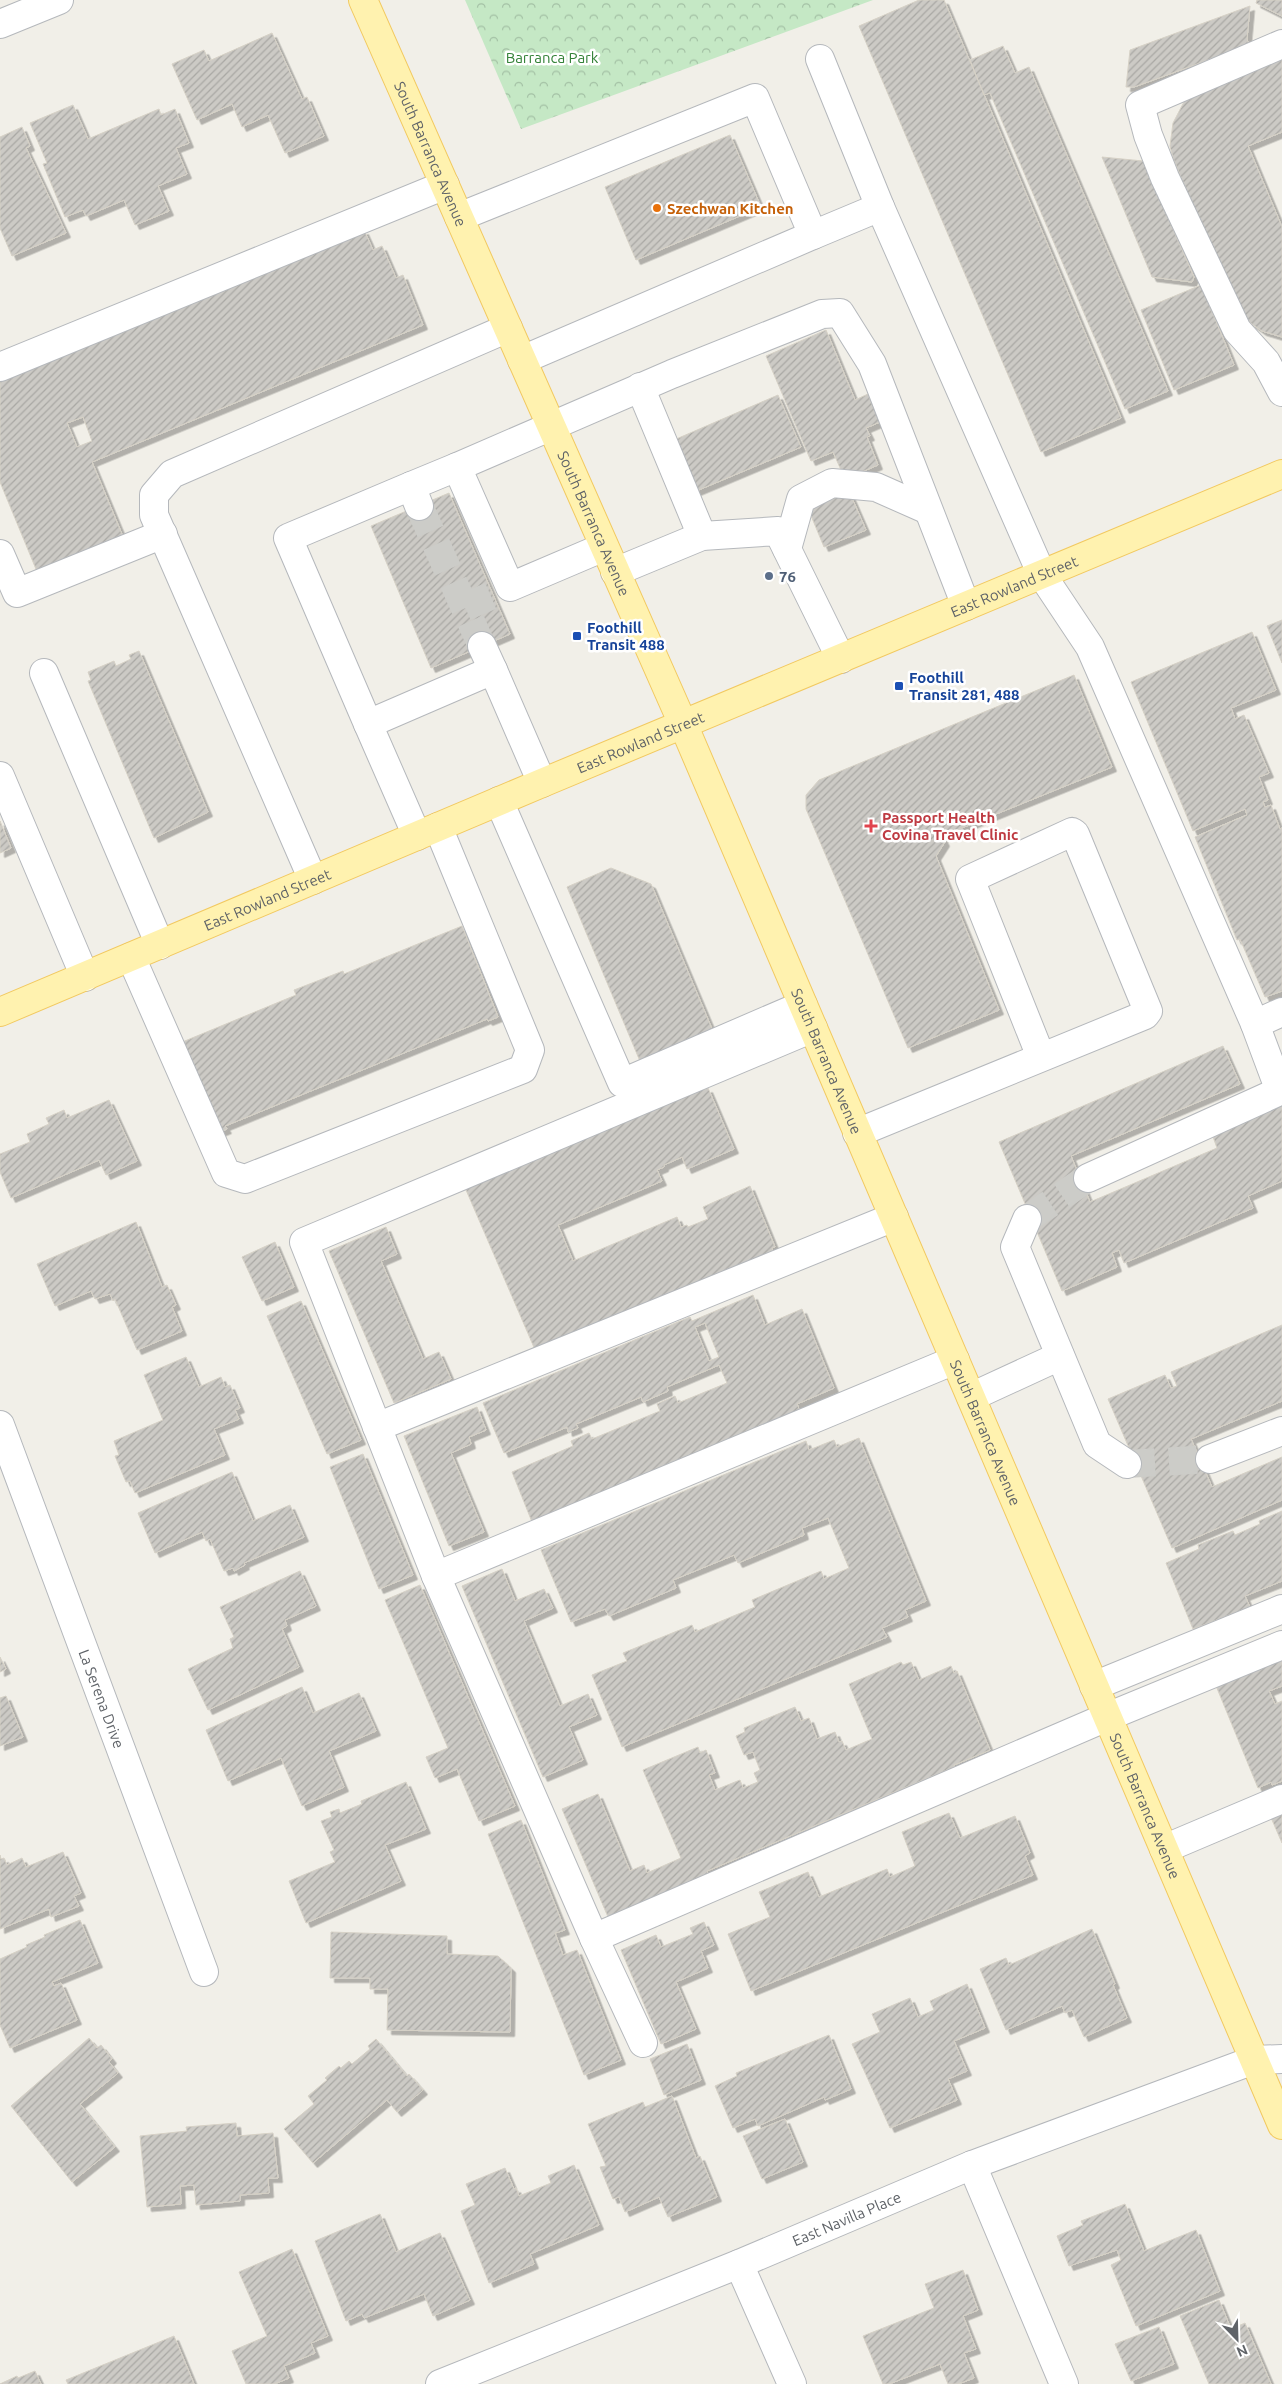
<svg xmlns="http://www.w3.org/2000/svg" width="1282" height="2384" viewBox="0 0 1282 2384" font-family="Ubuntu,sans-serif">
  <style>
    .park { fill: url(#park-crowns) }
    .building { fill: url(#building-hatch); stroke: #d6d1c6; fill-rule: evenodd; filter: url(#shadow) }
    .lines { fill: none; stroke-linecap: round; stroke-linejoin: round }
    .minor-tunnel { stroke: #ccccc8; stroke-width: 28; stroke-dasharray: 28 14; stroke-linecap: butt }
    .minor-casing { stroke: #b5b8bc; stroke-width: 30 }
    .major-casing { stroke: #f2c960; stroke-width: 30 }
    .minor { stroke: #fff; stroke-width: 28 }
    .major { stroke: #fff2af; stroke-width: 28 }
    .food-dot { fill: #e8710a; stroke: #fff; stroke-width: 2 }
    .service-dot { fill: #5c6f8a; stroke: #fff; stroke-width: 2 }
    .transit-dot { fill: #1a4fb4; stroke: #fff; stroke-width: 2 }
    .health-dot { fill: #e0444e; stroke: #fff; stroke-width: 2 }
    .labels { text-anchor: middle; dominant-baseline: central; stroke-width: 5; stroke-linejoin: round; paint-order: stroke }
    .park-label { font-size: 15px; fill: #348238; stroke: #fff }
    .street-label { font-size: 15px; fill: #5f6368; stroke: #fff }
    .food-label { font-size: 15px; font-weight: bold; fill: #c56008; stroke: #fff; text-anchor: start }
    .service-label { font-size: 15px; font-weight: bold; fill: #4e5e75; stroke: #fff; text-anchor: start }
    .transit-label { font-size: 15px; font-weight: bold; fill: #164399; stroke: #fff; text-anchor: start }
    .health-label { font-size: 15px; font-weight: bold; fill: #be3a42; stroke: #fff; text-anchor: start }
  </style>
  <defs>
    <pattern id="park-crowns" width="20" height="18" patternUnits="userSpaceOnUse" patternTransform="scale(1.25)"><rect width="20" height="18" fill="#c5e8c5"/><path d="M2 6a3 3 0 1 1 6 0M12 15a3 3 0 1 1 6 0" fill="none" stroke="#a3c0a4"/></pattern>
    <pattern id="building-hatch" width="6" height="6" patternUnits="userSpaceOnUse" patternTransform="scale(1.25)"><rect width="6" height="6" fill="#cccac5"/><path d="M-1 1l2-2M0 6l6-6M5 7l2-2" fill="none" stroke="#a9a8a4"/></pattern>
    <filter id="shadow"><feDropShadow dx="4.5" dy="4.5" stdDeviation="0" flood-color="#0004"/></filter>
  </defs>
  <rect width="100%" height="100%" fill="#f1efe8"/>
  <path class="park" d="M465 0H873L521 129Z"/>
  <path class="building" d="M919 0H944L1121 418 1041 452 859 26Z
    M1257 0H1282V16L1256 3Z
    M1250 6 1247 39 1249 45 1134 87H1126L1130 50Z
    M272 33 302 99 307 97 324 136 285 153 268 115 242 127 232 104 197 120 172 64 204 50 209 61Z
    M1003 46 1015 73 1029 67 1168 391 1125 409 990 93 984 95 970 60Z
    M1282 52V132L1248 146 1282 227V337L1262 331 1252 324 1235 306 1173 158 1170 146 1173 123 1186 98Z
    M73 105 88 139 159 109 161 115 175 109 189 143 176 148 187 174 158 186 169 211 135 225 124 200 86 216 83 210 65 217 43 164 47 163 30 123Z
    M22 127 30 146 26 148 66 233 12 256 0 228V137Z
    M730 135 761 207 636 260 605 187Z
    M1102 157 1143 161 1194 277 1192 282 1152 277Z
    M364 230 373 250 382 246 396 278 403 275 423 325 92 462 124 539 38 574 0 482V381ZM83 417 92 441 77 447 67 423Z
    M1201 285 1234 365 1174 390 1141 310Z
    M826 330 855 400 868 394 880 422 866 428 870 436 867 437 878 465 845 479 833 452 811 461 766 356Z
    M778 395 801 447 689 494 667 443Z
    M848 489 866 530 824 547 807 506Z
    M449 493 510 634 431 668 371 526Z
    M1282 620V663L1267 626Z
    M1252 632 1276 690 1231 708 1235 719 1244 715 1269 773 1259 777 1268 800 1263 802 1265 807 1271 805 1280 829 1282 828V991L1265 997 1240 939 1237 940 1195 837 1247 815 1245 809 1193 831 1131 682Z
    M139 651 208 812 154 838 88 681 91 680 88 672 114 661 116 666 131 659 129 655Z
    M1074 675 1112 767 942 836 945 842 936 856 999 1010 908 1048 806 809V795L819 780Z
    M0 821 11 848 0 853Z
    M611 868 651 884 715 1036 642 1066 567 887Z
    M462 926 498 1017 488 1021 487 1019 225 1126 227 1129 217 1133 180 1043 296 995 294 990 343 971 344 974Z
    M1223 1046 1240 1084 1071 1156 1090 1202 1217 1148 1212 1134 1282 1104V1181L1248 1196 1253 1208 1124 1263 1119 1250 1112 1253 1117 1267 1062 1291 999 1142Z
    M702 1087 703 1090 708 1088 734 1149 687 1169 682 1157 664 1165V1167L657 1170 662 1181 558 1225 573 1261 677 1217 681 1227 687 1225 688 1227 708 1219 703 1207 750 1186 775 1247 772 1248 773 1251 539 1359 463 1183Z
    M109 1100 137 1161 106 1175 99 1160 11 1198 0 1172V1154L30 1142 27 1134 49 1124 46 1118 64 1110 67 1118Z
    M136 1222 162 1287 167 1285 176 1305 172 1307 182 1331 137 1350 115 1299 113 1301 110 1294 95 1299 91 1291 55 1306 37 1264Z
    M386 1227 397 1254 381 1261 423 1359 439 1352 451 1379 394 1403 329 1251Z
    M275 1242 294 1287 262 1301 242 1257Z
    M753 1295 765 1325 802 1309 834 1388 797 1404 800 1411 532 1522 512 1472 573 1446 571 1441 589 1433 592 1439 660 1411 657 1404 675 1396 678 1403 727 1383 719 1365 667 1387 668 1391 643 1402 641 1397 576 1424 578 1428 568 1432 567 1427 504 1453 483 1403 690 1317 692 1321ZM705 1323 719 1357 709 1361 695 1327Z
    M301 1301 361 1440 327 1454 267 1316Z
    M1282 1325V1401L1191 1439 1212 1487 1282 1457V1500L1172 1548 1108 1399 1165 1375 1171 1388 1177 1386 1171 1372Z
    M186 1357 199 1387 221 1377 225 1387 230 1385 240 1408 235 1410 239 1419 214 1429 225 1455 135 1493 130 1481 126 1482 115 1456 119 1455 114 1441 163 1420 144 1375Z
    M477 1407 486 1430 469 1437 471 1444 451 1453 484 1532 449 1546 404 1436Z
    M859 1438 926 1601 905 1610 908 1617 882 1628 887 1637 622 1747 592 1675 627 1661 623 1653 692 1625 695 1632 755 1607 752 1600 821 1571 824 1579 849 1568 828 1518 802 1528 804 1535 738 1563 734 1555 673 1580 676 1588 609 1616 605 1609 571 1622 541 1550 806 1441 809 1450 834 1440 837 1447Z
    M363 1454 413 1575 379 1589 330 1467Z
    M232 1472 253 1521 290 1505 304 1537 244 1563 245 1565 234 1571 233 1568 224 1571 210 1539 206 1541 202 1532 155 1553 138 1513Z
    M1282 1511V1581L1245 1596 1250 1607 1193 1629 1166 1563 1199 1549 1198 1545 1233 1531 1235 1535 1260 1524 1259 1521Z
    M502 1569 515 1601 544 1589 553 1608 524 1621 560 1706 588 1694 597 1715 569 1727 583 1760 543 1777 462 1586Z
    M300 1571 316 1606 285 1620 287 1626 282 1629 299 1667 208 1710 188 1669 233 1648 230 1639 234 1637 220 1607Z
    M420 1585 515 1806 479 1821 457 1769 435 1778 426 1757 448 1748 385 1600Z
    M1282 1653V1686L1269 1691 1275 1704 1282 1701V1781L1272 1785 1271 1782 1258 1788 1214 1681Z
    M0 1657 6 1669 0 1672Z
    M901 1662 903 1665 911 1662 919 1680 951 1666 954 1673 957 1671 990 1750 954 1765V1767L707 1871 708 1875 608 1917 562 1809 598 1794 630 1871 644 1865 647 1873 681 1858 643 1770 698 1747 700 1753 706 1750 715 1773 709 1775 715 1790 740 1780 743 1788 758 1782 754 1773 760 1770 753 1752 744 1755 736 1736 745 1732 744 1728 795 1707 801 1721 809 1718 817 1739 835 1732 839 1742 842 1741 846 1750 872 1739 849 1684Z
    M302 1687 313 1713 359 1693 376 1731 329 1751 344 1787 302 1806 281 1758 228 1781 206 1730Z
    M6 1696 23 1737 0 1746V1698Z
    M406 1782 426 1829 385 1845 401 1881 306 1923 289 1881 335 1862 330 1852 334 1850 321 1821 332 1817 330 1812 339 1809 340 1813 362 1804 361 1801Z
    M1282 1807V1843L1269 1813Z
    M949 1813 960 1838 1015 1816 1030 1853 1025 1856 1033 1875 751 1991 728 1934 770 1917 759 1892 808 1872 819 1897 887 1869 890 1877 915 1866 902 1832Z
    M521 1820 565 1930 555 1933 563 1955 577 1950 621 2060 584 2075 488 1834Z
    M63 1852 81 1893 74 1896 79 1906 51 1917 49 1909 0 1929V1855L1 1859 4 1858 7 1865 22 1858 26 1867Z
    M80 1920 98 1963 52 1982 54 1986 61 1983 77 2020 10 2048 0 2025V1959L27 1947 26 1945 45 1937 44 1935Z
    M704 1922 714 1945 701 1951 708 1968 676 1982 696 2029 661 2044 621 1950 656 1935 661 1947 693 1934 690 1928Z
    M1092 1929 1115 1984 1113 1985 1127 2018 1084 2037 1072 2010 1065 2013 1062 2006 1006 2030 980 1969 1006 1958 1009 1965Z
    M331 1932 447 1936V1954L498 1956 511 1968 510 2032 387 2030 388 1989H370V1978H330Z
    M967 1984 985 2028 954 2041 967 2071 948 2079 957 2100 890 2128 852 2044 880 2032 872 2014 910 1998 918 2017 934 2010 930 2001Z
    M829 2035 851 2089 825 2100 824 2097 758 2126 755 2119 733 2128 715 2086 737 2076 736 2073Z
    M89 2038 97 2048 101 2045 112 2059 109 2062 118 2073 80 2104 115 2147 72 2182 11 2106Z
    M376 2039 407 2076 409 2074 423 2090 397 2112 387 2100 313 2163 284 2129 314 2104 308 2096 327 2080 325 2078 339 2066 341 2068 349 2061 352 2064 370 2049 368 2046Z
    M687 2044 701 2080 664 2095 650 2059Z
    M672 2096 696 2158 700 2156 717 2197 668 2217 659 2197 625 2212 619 2197 613 2199 600 2167 606 2166 588 2124 643 2102 645 2107Z
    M785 2119 803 2162 762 2179 743 2136Z
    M236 2123 237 2136 273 2133 278 2178H268L269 2193 240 2195V2201L196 2205 194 2185 180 2186 181 2204 147 2207 140 2136 187 2131 186 2127Z
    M574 2165 599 2225 530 2254 534 2264 489 2283 461 2211 475 2205 466 2184 505 2168 514 2189 516 2188 519 2196 551 2183 548 2176Z
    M1125 2204 1144 2251 1196 2230 1220 2291 1136 2326 1111 2265 1121 2260 1117 2250 1069 2266 1057 2236 1083 2225 1081 2221Z
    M380 2214 396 2252 440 2233 470 2300 433 2316 424 2294 364 2318 362 2314 346 2321 315 2241Z
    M292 2249 328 2336 311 2343 315 2353 284 2366 289 2378 274 2384H246L232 2351 267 2336 239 2272Z
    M963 2270 978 2310 963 2316 976 2349 964 2353 974 2378 958 2384H948L940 2364 889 2384H883L863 2336 934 2308 925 2284Z
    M1219 2300 1231 2329 1245 2323 1271 2384H1209L1180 2316Z
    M1159 2327 1174 2364 1131 2381 1115 2344Z
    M174 2336 194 2384H68L66 2380Z
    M35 2371 41 2384H0L17 2376 18 2378Z"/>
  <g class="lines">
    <path class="minor-tunnel" d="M419 506 482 646
      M465 607 493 595
      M1027 1219 1088 1178
      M1127 1464 1210 1459"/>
    <g class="minor-casing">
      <g id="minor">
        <path d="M0 24 59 0"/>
        <path d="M1282 44 1140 105 1148 135 1165 178 1237 330 1266 362 1282 392"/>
        <path d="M820 59 880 207 1042 575 1090 647 1255 1024 1282 1012"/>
        <path d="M459 217 755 98 813 235 522 360"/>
        <path d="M813 235 880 207"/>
        <path d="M0 367 445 185"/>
        <path d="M640 387 702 536"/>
        <path d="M419 506 411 486 457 467"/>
        <path d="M604 547 510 587 457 467 672 374 822 314 840 313 872 364 966 606"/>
        <path d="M787 549 801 499 832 483 876 487 928 510"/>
        <path d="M0 554 17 593 163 534"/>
        <path d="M615 572 702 536 778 531 841 659"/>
        <path d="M482 646 493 670"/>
        <path d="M44 673 160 945"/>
        <path d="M368 724 288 538 411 486"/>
        <path d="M0 776 85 977"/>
        <path d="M499 801 622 1083 803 1005"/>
        <path d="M417 836 368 724 493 670 542 783"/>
        <path d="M313 880 154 515V495L172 474 508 328"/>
        <path d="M131 957 226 1173 245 1179 523 1069 530 1050 438 827"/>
        <path d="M1255 1024 1280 1091"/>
        <path d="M857 1133 1145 1015 1148 1011 1075 834 1072 832 970 879 1041 1057"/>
        <path d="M1088 1178 1282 1090"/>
        <path d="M1027 1219 1015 1247 1097 1444 1127 1464"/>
        <path d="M971 1397 1060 1356"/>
        <path id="s1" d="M0 1425 204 1972"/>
        <path d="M377 1427 894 1217"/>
        <path d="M1210 1459 1282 1431"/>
        <path d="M436 1576 955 1360"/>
        <path d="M1094 1686 1282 1609"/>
        <path d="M1164 1849 1282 1799"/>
        <path d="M594 1938 1107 1717 1282 1645"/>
        <path d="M643 2043 594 1938 436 1576 304 1242 813 1028"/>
        <path d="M972 2165 1064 2384"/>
        <path d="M739 2264 792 2384"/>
        <path id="s2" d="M440 2384 739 2264 972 2165 1254 2060 1282 2059"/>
      </g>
    </g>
    <g class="major-casing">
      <g id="major">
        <path id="s3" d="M363 0 683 724 1282 2125"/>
        <path id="s4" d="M0 1012 542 783 1282 474"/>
      </g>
    </g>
    <use href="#minor" class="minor"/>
    <use href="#major" class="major"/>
  </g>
  <circle class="food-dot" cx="657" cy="208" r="5"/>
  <circle class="service-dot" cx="769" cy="576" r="5"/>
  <g class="transit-dot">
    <rect x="572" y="631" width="10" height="10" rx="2.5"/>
    <rect x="894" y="681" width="10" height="10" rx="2.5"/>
  </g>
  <path class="health-dot" d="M868.5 818.5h5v5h5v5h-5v5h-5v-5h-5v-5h5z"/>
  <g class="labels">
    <g class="park-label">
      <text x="552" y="57">Barranca Park</text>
    </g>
    <g class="street-label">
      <text stroke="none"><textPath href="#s3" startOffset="168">South Barranca Avenue</textPath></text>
      <text stroke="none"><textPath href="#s3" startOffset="572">South Barranca Avenue</textPath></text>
      <text stroke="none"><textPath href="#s4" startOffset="1100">East Rowland Street</textPath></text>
      <text stroke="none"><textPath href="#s4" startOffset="695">East Rowland Street</textPath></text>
      <text stroke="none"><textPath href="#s4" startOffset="290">East Rowland Street</textPath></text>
      <text stroke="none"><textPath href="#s3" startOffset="1158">South Barranca Avenue</textPath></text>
      <text stroke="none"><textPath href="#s3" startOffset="1562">South Barranca Avenue</textPath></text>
      <text stroke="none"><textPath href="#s1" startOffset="292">La Serena Drive</textPath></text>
      <text stroke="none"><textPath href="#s3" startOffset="1968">South Barranca Avenue</textPath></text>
      <text stroke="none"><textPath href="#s2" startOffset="439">East Navilla Place</textPath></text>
    </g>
    <g class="food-label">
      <text x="667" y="208">Szechwan Kitchen</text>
    </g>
    <g class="service-label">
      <text x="779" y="576">76</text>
    </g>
    <g class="transit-label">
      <text x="587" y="627">Foothill<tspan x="587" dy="17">Transit 488</tspan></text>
      <text x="909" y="677">Foothill<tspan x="909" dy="17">Transit 281, 488</tspan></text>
    </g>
    <g class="health-label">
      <text x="882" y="817">Passport Health<tspan x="882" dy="17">Covina Travel Clinic</tspan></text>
    </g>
  </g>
  <g transform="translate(1237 2339) rotate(157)" stroke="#ffffff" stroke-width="4" paint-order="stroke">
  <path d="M0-4L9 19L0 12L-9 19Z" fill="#5f6368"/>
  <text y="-8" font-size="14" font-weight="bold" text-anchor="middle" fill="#5f6368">N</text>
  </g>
</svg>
